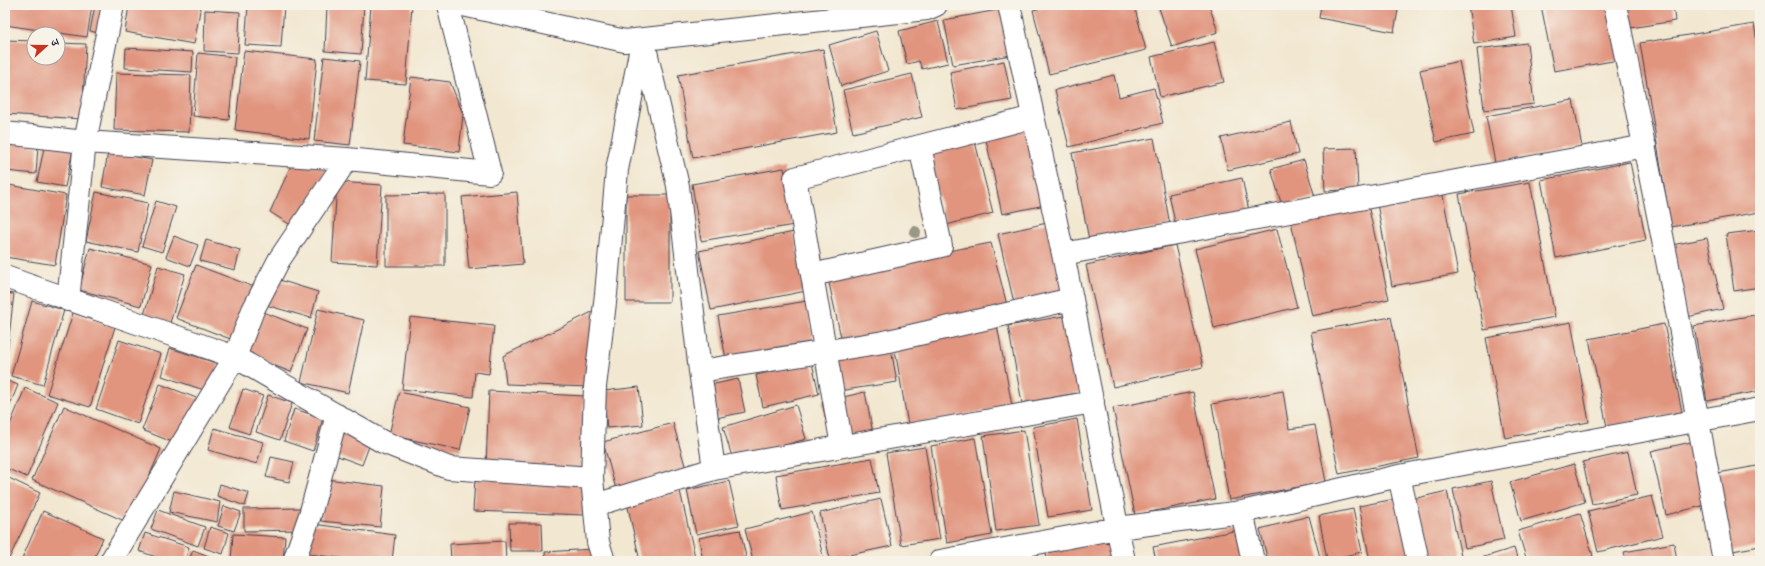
<svg xmlns="http://www.w3.org/2000/svg" width="1765" height="566" viewBox="0 0 1765 566" font-family="'IM FELL French Canon','Noto Serif Devanagari',serif">
  <style>
    .building { fill: #e1957f }
    .lines { fill: none; stroke-linecap: round; stroke-linejoin: round }
    .minor-casing { stroke: #414051; stroke-width: 24 }
    .tertiary-casing { stroke: #414051; stroke-width: 24 }
    .minor { stroke: #fff; stroke-width: 22 }
    .tertiary { stroke: #fff; stroke-width: 22 }
    .tree { fill: #999787 }
  </style>
  <rect width="100%" height="100%" fill="#f7f3e8"/>
  <filter id="ink" filterUnits="userSpaceOnUse"><feTurbulence type="fractalNoise" baseFrequency=".025" numOctaves="2"/><feDisplacementMap in="SourceGraphic" scale="8" xChannelSelector="R" yChannelSelector="G"/><feConvolveMatrix kernelMatrix="1 2 1 2 8 2 1 2 1" color-interpolation-filters="sRGB"/></filter>
  <filter id="wash" filterUnits="userSpaceOnUse"><feTurbulence type="fractalNoise" baseFrequency=".012" numOctaves="4" result="noise"/><feDisplacementMap in="SourceGraphic" scale="16" xChannelSelector="R" yChannelSelector="G"/><feGaussianBlur stdDeviation="0.9" result="paint"/><feColorMatrix in="noise" values="0 0 0 0 0 0 0 0 0 0 0 0 0 0 0 0 0 1.4 0 .05"/><feComposite in="paint" operator="in"/></filter>
  <g filter="url(#wash)">
    <rect width="100%" height="100%" fill="#f2e7d0"/>
    <g id="blocks">
      <path class="building" d="M5 5H92L87 37 5 25Z
        M95 5H109L103 34 90 31Z
        M129 5H201L194 44 125 32Z
        M248 5H284L281 47 245 45Z
        M327 5H364L361 54 325 51Z
        M371 5H412L406 84 365 81Z
        M1055 5H1134L1146 50 1049 74 1033 10Z
        M1158 5H1209L1218 32 1172 47Z
        M1321 5H1399L1394 32 1319 18Z
        M1468 5H1511L1516 37 1474 44Z
        M1541 5H1609L1619 60 1554 71Z
        M1625 5H1673L1675 21 1630 28Z
        M1003 9 1011 55 953 65 944 20Z
        M205 10 240 12 238 53 204 51Z
        M938 21 948 63 922 69 919 61 907 64 899 31Z
        M1754 24 1760 60V212L1671 227 1640 43Z
        M876 31 888 71 841 86 829 45Z
        M5 40 34 41V58H58V43L86 44 82 119 5 114Z
        M1214 42 1224 82 1160 97 1151 57Z
        M1527 43 1534 104 1484 110 1477 49Z
        M126 48 193 52 192 72 125 68Z
        M823 49 837 132 693 158 678 75Z
        M244 51 317 59 309 139 235 130Z
        M198 53 235 57 229 120 193 116Z
        M324 57 360 61 350 145 314 141Z
        M1004 61 1012 100 957 110 950 72Z
        M1459 61 1474 134 1436 142 1420 70Z
        M116 73 191 75 189 132 114 130Z
        M912 74 922 117 853 133 843 90Z
        M1114 75 1119 97 1154 88 1163 123 1069 147 1055 90Z
        M411 77 450 82 463 114 459 152 403 145Z
        M1573 100 1582 147 1495 163 1486 116Z
        M1026 121 1045 205 1002 214 984 130Z
        M1291 122 1298 154 1228 170 1221 138Z
        M972 130 993 213 946 225 925 141Z
        M1154 138 1170 225 1089 240 1072 153Z
        M5 142 38 146 36 174 5 171Z
        M45 143 73 149 65 187 37 182Z
        M1356 148 1358 189 1325 191 1323 149Z
        M108 152 152 160 145 195 102 187Z
        M1304 160 1315 197 1282 206 1271 169Z
        M293 161 327 169 294 227 270 212Z
        M1630 162 1646 240 1556 258 1541 180Z
        M784 168 794 225 701 241 692 184Z
        M1242 178 1249 211 1176 227 1169 194Z
        M337 182 382 185 377 265 332 262Z
        M1530 182 1555 317 1484 330 1459 194Z
        M9 185 66 195 55 265 5 257V208Z
        M1442 191 1458 274 1392 286 1377 203Z
        M96 192 148 203 138 252 86 241Z
        M517 192 523 264 469 269 462 197Z
        M445 194V266H386V195Z
        M626 195H670V302H626Z
        M156 201 176 207 162 252 142 246Z
        M1368 205 1389 299 1312 316 1291 222Z
        M1047 223 1063 292 1014 303 998 234Z
        M1277 229 1297 307 1214 328 1195 249Z
        M1760 230V287L1734 291 1726 234Z
        M794 232 806 291 711 310 699 251Z
        M174 236 198 245 190 266 166 257Z
        M1707 238 1723 309 1687 317 1672 245Z
        M206 240 240 250 235 270 200 261Z
        M991 243 1008 309 842 342 827 274Z
        M1175 245 1203 367 1113 387 1086 265Z
        M90 248 152 264 141 306 79 290Z
        M196 265 254 287 233 340 176 318Z
        M158 266 185 274 170 323 144 315Z
        M273 278 318 292 311 318 266 305Z
        M5 293 14 294 6 362H5Z
        M32 301 64 310 43 385 11 376Z
        M807 301 814 344 726 359 718 316Z
        M318 309 364 320 348 393 301 382Z
        M596 310 589 387 506 384 503 356Z
        M261 311 307 329 291 372 244 354Z
        M73 313 115 327 90 407 47 394Z
        M1760 314V391L1707 401 1694 326Z
        M1069 315 1083 392 1022 403 1008 326Z
        M410 317 494 326 489 374 475 372 473 397 402 389Z
        M1391 317 1419 458 1339 474 1311 332Z
        M1571 322 1589 422 1505 438 1486 338Z
        M1664 324 1682 412 1607 427 1589 339Z
        M997 325 1012 406 908 425 894 344Z
        M119 340 161 354 138 424 96 409Z
        M170 348 219 364 210 392 162 376Z
        M891 349 897 382 832 392 827 360Z
        M812 363 819 394 763 407 756 375Z
        M738 379 745 412 716 418 710 385Z
        M5 380 18 385 5 417Z
        M160 384 199 399 180 445 142 430Z
        M639 387 643 425 607 428 603 391Z
        M25 388 58 402 27 477 5 468V437Z
        M243 389 263 396 249 434 230 427Z
        M489 391 584 396 581 470 486 465Z
        M1283 391 1289 429 1315 425 1326 482 1229 500 1212 404Z
        M399 392 470 407 460 450 389 435Z
        M865 392 873 433 831 442 822 402Z
        M1193 392 1215 499 1135 515 1113 408Z
        M268 395 292 403 280 440 256 432Z
        M796 405 806 439 733 460 723 427Z
        M64 406 161 449 129 523 32 480Z
        M294 409 323 418 313 451 284 441Z
        M1077 419 1092 510 1048 517 1033 427Z
        M673 423 686 469 616 489 603 442Z
        M214 428 263 442 257 464 208 450Z
        M1024 430 1039 525 996 531 983 436Z
        M343 431 371 441 362 465 335 455Z
        M975 438 992 535 947 543 931 446Z
        M1691 442 1706 505 1666 515 1651 451Z
        M925 447 940 539 901 545 886 453Z
        M1628 452 1637 495 1592 504 1583 462Z
        M271 457 294 462 289 482 266 477Z
        M872 458 879 493 782 510 776 475Z
        M1574 464 1585 502 1521 521 1510 482Z
        M1757 466 1760 481V546L1727 552 1712 474Z
        M5 476 40 493 8 561H5Z
        M326 479 384 486 380 527 321 521Z
        M475 479 586 483 585 515 473 511Z
        M729 481 739 525 696 534 687 490Z
        M1491 481 1504 540 1465 548 1453 489Z
        M220 484 249 493 245 506 217 496Z
        M174 491 220 502 217 522 169 512Z
        M680 491 696 561H640L627 503Z
        M1447 491 1462 561H1426L1413 499Z
        M1652 496 1663 536 1598 552 1588 511Z
        M1400 498 1411 561H1370L1359 506Z
        M881 499 892 546 830 559 820 513Z
        M224 506 241 512 234 531 218 526Z
        M301 508 302 530 244 531V509Z
        M1353 509 1362 552 1327 560 1319 516Z
        M158 510 205 527 198 546 151 529Z
        M43 511 103 538 93 561H21Z
        M812 512 824 560 753 561 745 529Z
        M1580 513 1593 556 1575 561H1527L1518 531Z
        M1309 516 1321 561H1268L1260 529Z
        M509 523H542L543 551H510Z
        M313 524 395 535 392 561H362L309 554Z
        M210 527 229 533 223 554 204 548Z
        M740 530 747 561H703L699 538Z
        M1239 530 1246 561H1156L1153 547Z
        M145 533 189 547 185 561H167L139 551Z
        M233 534 285 537 283 561H231Z
        M1114 539 1119 561H1047L1046 553Z
        M505 541 506 561H451L450 544Z
        M1674 543 1677 561H1626L1624 552Z
        M1514 548 1518 561H1471Z
        M593 549V561H546L545 552Z
        M193 550 222 561H189Z"/>
    </g>
  </g>
  <g filter="url(#ink)">
    <use href="#blocks" fill-opacity="0" stroke="#414051" stroke-width="1"/>
    <g class="lines">
      <g class="minor-casing">
        <path id="minor" d="M1009 5 1063 254 1124 561
          M1615 5C1654 190 1690 375 1724 561
          M643 39 678 186 700 371 714 469 1093 402
          M5 133 85 142 347 159 490 173 448 5
          M1063 254 1645 146
          M812 275 941 246 920 146
          M5 277 235 357 383 442 449 468 592 478
          M68 300 85 142 113 5
          M700 371 884 342 1072 299
          M842 446 795 178 1033 117
          M1399 476 1418 561
          M595 505 714 469
          M1242 512 1253 561
          M111 561 235 357 253 310 279 260 347 159
          M294 561 310 515 337 415
          M604 561 598 542 592 478 595 387 606 294 617 170 641 47
          M940 561 1118 528 1242 512 1399 476 1760 409"/>
      </g>
      <g class="tertiary-casing">
        <path id="tertiary" d="M463 5 625 41 927 9 936 5"/>
      </g>
      <use href="#minor" class="minor"/>
      <use href="#tertiary" class="tertiary"/>
    </g>
    <circle class="tree" cx="915" cy="232" r="6"/>
  </g>
  <rect width="1765" height="566" fill="none" stroke="#f7f3e8" stroke-width="20"/>
  <g transform="translate(46 46) rotate(69)"><circle r="19" fill="#f7f3e8" stroke="#a29fa3"/>
  <path d="M0-3L7 15L0 10L-7 15Z" fill="#c8321e"/>
  <text y="-6" font-size="11" font-weight="bold" text-anchor="middle" fill="#22223b">उ</text>
  </g>
</svg>
